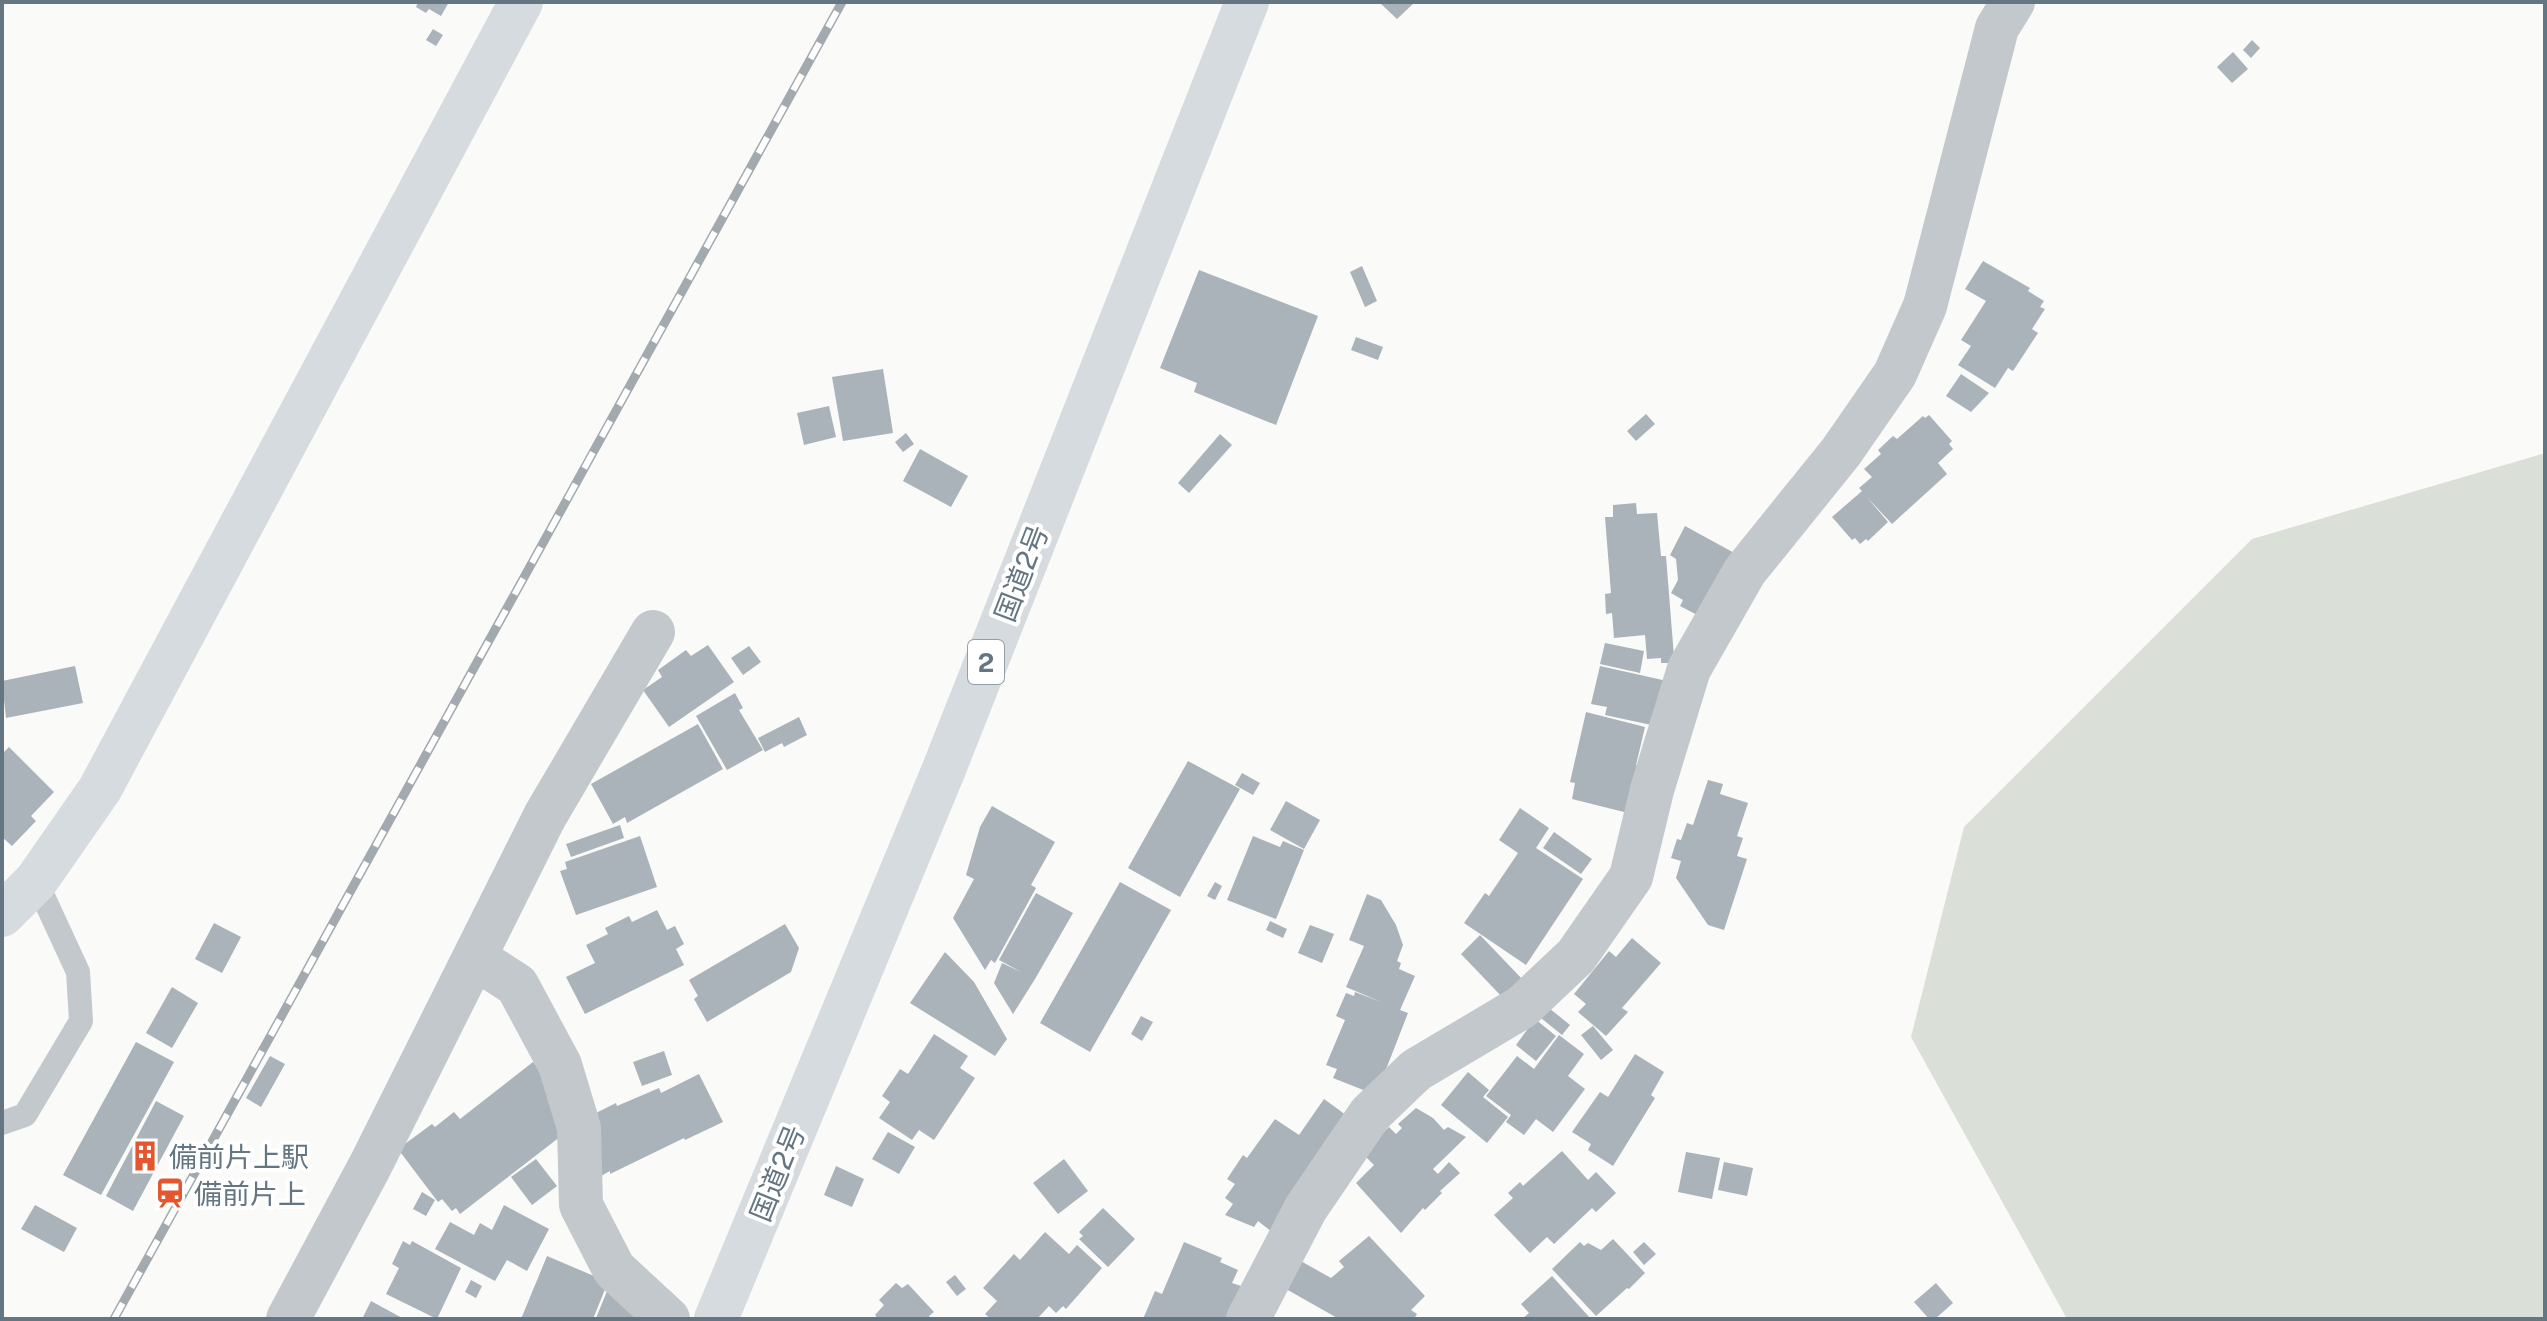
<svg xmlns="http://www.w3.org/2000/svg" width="2547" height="1321" viewBox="0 0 2547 1321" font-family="'Public Sans','Noto Sans JP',sans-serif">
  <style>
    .green { fill: #dadfd7 }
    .building { fill: #aab3b9 }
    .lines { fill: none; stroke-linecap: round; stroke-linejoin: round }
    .lane { stroke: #c3c8cc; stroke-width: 24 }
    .street { stroke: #c3c8cc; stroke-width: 44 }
    .secondary { stroke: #d6dbdf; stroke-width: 44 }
    .highway { stroke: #d6dbdf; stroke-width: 44 }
    .rail-casing { stroke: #a2aab0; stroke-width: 9 }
    .rail { stroke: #fff; stroke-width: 6; stroke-dasharray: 18; stroke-linecap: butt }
    .labels { text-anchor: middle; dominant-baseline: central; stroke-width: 8; stroke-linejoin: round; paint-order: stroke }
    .shield { fill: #fff; stroke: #939fa8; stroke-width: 2 }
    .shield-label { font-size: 26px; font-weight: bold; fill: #657683 }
    .street-label { font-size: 28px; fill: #657683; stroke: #fff }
    .poi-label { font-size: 28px; fill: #657683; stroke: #fff; text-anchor: start }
  </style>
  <rect width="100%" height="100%" fill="#fafaf8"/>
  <path class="green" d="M2545 453V1319H2067L1911 1037 1964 827 2252 539Z"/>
  <path class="building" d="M418 2H449L441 16 429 9 426 13 416 7Z
    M1379 2H1415L1397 19Z
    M433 29 443 35 436 46 426 40Z
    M2252 40 2260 48 2251 58 2243 50Z
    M2233 52 2248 69 2232 83 2217 67Z
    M1983 261 2030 288 2028 291 2044 301 2040 307 2045 309 2032 329 2038 333 2013 371 2008 368 1995 388 1958 365 1971 346 1961 340 1986 301 1965 289Z
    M1362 266 1377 301 1365 307 1350 272Z
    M1199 270 1318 316 1276 425 1194 392 1197 383 1160 368Z
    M1356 337 1383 347 1378 360 1351 350Z
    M883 369 893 433 843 441 832 377Z
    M1961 374 1989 393 1971 412 1946 396Z
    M829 406 836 437 804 445 797 413Z
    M1646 414 1655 424 1636 441 1627 431Z
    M1929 415 1952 441 1949 444 1953 449 1938 463 1947 474 1892 524 1866 496 1888 522 1868 541 1866 539 1860 544 1855 538 1852 540 1832 517 1862 491 1859 488 1872 477 1864 469 1881 454 1878 450 1893 436 1897 439 1923 416 1925 418Z
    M906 433 914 444 903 452 895 442Z
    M1220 434 1232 445 1189 493 1178 483Z
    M920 449 968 476 951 507 903 481Z
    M1636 503 1637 514 1657 513 1661 556H1666L1674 657 1671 663H1661V658L1647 659 1645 635 1614 638 1612 613 1606 614 1605 594 1611 593 1605 517H1613V505Z
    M1685 526 1738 555 1701 617 1680 606 1683 600 1671 593 1678 580 1676 559 1670 555Z
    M1605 643 1644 651 1640 673 1600 664Z
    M708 645 734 682 669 727 643 690 662 677 658 670 686 650 691 656Z
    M749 646 761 662 743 675 731 658Z
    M75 666 83 703 6 718 2 681Z
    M1600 666 1667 681 1656 726 1605 715 1607 707 1591 704Z
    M735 693 743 708 739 710 763 750 727 770 696 716Z
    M1586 712 1645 727 1636 765 1639 766 1634 785H1631L1628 813 1572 799 1575 783 1570 782Z
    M799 717 807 735 784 747 782 743 765 752 758 738Z
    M698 724 723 769 627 823 625 817 613 824 591 784Z
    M9 747 54 792 31 816 36 821 12 846 2 837V754Z
    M1188 761 1240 789 1180 897 1128 868Z
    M1242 773 1260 783 1253 795 1235 785Z
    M1708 780 1723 784 1720 794 1748 803 1737 836 1743 838 1737 856 1747 859 1724 930 1708 925 1676 878 1681 861 1671 858 1677 839 1681 840 1687 823 1693 825Z
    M1286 801 1320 820 1304 849 1270 830Z
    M992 806 1055 842 1031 885 1036 888 995 963 991 960 985 970 953 918 974 879 966 875 980 827Z
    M1520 808 1549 828 1536 848 1583 879 1526 965 1464 923 1485 893 1489 896 1518 853 1499 840Z
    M620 825 624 838 571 857 566 844Z
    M1554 832 1592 859 1581 874 1543 848Z
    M640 836 657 887 576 915 560 871 567 869 565 862Z
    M1253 836 1280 847 1283 841 1304 850 1276 919 1227 900Z
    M1120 882 1171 910 1090 1052 1040 1023Z
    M1215 882 1222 886 1215 900 1207 896Z
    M1036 893 1073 913 1035 979 1013 1014 994 983 1002 963 1021 972 999 960Z
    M1367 894 1381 900 1396 925 1403 945 1397 961 1401 963 1399 969 1415 976 1400 1010 1408 1013 1376 1095 1333 1078 1337 1069 1326 1065 1345 1020 1336 1016 1346 993 1354 996 1355 992 1381 1002 1346 987 1364 946 1349 940Z
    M657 910 667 930 675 926 684 944 676 949 684 965 585 1014 566 977 595 963 586 945 608 934 605 928 629 916 632 922Z
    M1270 921 1287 929 1283 938 1266 930Z
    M214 923 241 937 222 973 195 959Z
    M785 924 799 948 791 972 707 1022 694 999 698 996 689 980Z
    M1310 925 1334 934 1322 963 1298 953Z
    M1480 935 1524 981 1504 999 1461 954Z
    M1632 938 1661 963 1622 1008 1628 1012 1606 1036 1578 1012 1586 1004 1574 994 1609 951 1616 957Z
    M945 952 974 982 1007 1039 995 1056 910 1003Z
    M172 987 198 1003 172 1048 146 1033Z
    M1549 1008 1570 1025 1562 1035 1541 1018Z
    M1141 1016 1153 1022 1142 1041 1131 1034Z
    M1535 1019 1556 1036 1536 1061 1516 1045Z
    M1593 1026 1613 1050 1601 1060 1581 1035Z
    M934 1034 968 1056 960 1068 975 1078 934 1140 919 1130 912 1140 879 1118 890 1102 882 1096 900 1069 908 1074Z
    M1559 1035 1584 1054 1568 1076 1585 1089 1553 1132 1536 1119 1524 1135 1506 1122 1511 1115 1486 1096 1517 1056 1534 1069Z
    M136 1042 174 1062 101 1195 63 1175Z
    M664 1051 672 1075 642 1086 633 1062Z
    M1635 1054 1664 1072 1651 1095 1655 1098 1613 1166 1588 1150 1591 1144 1572 1132 1600 1092 1608 1097Z
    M270 1056 285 1064 261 1107 246 1098Z
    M533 1062 553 1086 565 1133 460 1214 456 1208 452 1211 442 1199 438 1202 398 1149 432 1124 435 1127 454 1112 460 1119Z
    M1468 1072 1489 1090 1483 1097 1508 1117 1487 1143 1441 1105Z
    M699 1074 723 1122 685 1140 684 1138 610 1174V1171L599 1177 588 1117 616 1103 617 1106 659 1088 661 1093Z
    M1324 1099 1350 1118 1272 1232 1258 1221 1254 1227 1225 1215 1233 1204 1225 1198 1235 1184 1227 1179 1243 1155 1247 1158 1275 1119 1299 1135Z
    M156 1101 184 1116 133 1211 106 1196Z
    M1416 1108 1433 1118 1444 1130 1448 1127 1466 1137 1433 1169 1438 1174 1449 1162 1460 1173 1440 1191 1442 1193 1425 1210 1423 1208 1401 1233 1356 1183 1374 1165 1362 1153 1389 1127 1396 1134 1402 1128 1398 1124Z
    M888 1132 915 1147 899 1174 872 1159Z
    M1562 1151 1588 1180 1596 1172 1616 1193 1596 1212 1592 1208 1554 1244 1547 1237 1530 1253 1494 1215 1513 1198 1508 1193 1520 1182 1523 1186Z
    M1686 1152 1720 1158 1712 1199 1678 1192Z
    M536 1159 557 1186 532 1205 511 1177Z
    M1064 1159 1088 1191 1058 1214 1033 1183Z
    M1724 1162 1753 1168 1747 1196 1718 1190Z
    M836 1166 864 1179 852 1207 824 1195Z
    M422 1192 435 1200 426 1216 413 1209Z
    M35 1205 77 1228 64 1252 21 1229Z
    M504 1205 549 1229 527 1271 507 1260 495 1281 435 1249 450 1222 474 1235 480 1223 492 1230Z
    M1103 1208 1135 1239 1108 1267 1079 1239 1083 1236 1079 1232Z
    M1045 1232 1069 1254 1077 1245 1102 1268 1066 1309 1063 1306 1056 1313 1049 1306 1037 1319H991L985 1314 997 1301 983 1288 1014 1254 1020 1260Z
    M1369 1236 1425 1296 1411 1310 1417 1314 1414 1319H1339L1279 1285 1299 1260 1331 1278 1344 1267 1339 1261Z
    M1613 1239 1645 1273 1629 1289 1627 1288 1596 1316 1552 1269 1580 1242 1584 1246 1588 1243 1601 1250Z
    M403 1241 410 1245 412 1241 461 1268 437 1319 386 1294 399 1268 392 1264Z
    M1184 1242 1222 1258 1220 1262 1238 1270 1232 1283 1241 1286 1239 1319H1143L1155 1291 1162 1294Z
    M1644 1242 1656 1254 1644 1265 1633 1252Z
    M547 1256 608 1282 593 1319H521Z
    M955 1275 966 1289 957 1296 946 1282Z
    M1552 1276 1591 1319H1522L1529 1313 1521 1304Z
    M471 1280 482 1286 476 1298 465 1292Z
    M896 1283 902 1288 908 1284 934 1312 929 1316 931 1319H878L875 1315 884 1305 879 1300Z
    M1936 1283 1953 1303 1935 1319H1929L1914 1302Z
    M610 1284 650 1319 596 1318Z
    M371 1301 404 1319H362Z"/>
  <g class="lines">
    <path class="lane" d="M2 1123 25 1115 81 1021 78 972 36 881"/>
    <path class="street" d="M475 958 517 985 560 1065 579 1128 581 1205 614 1269 668 1319
      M288 1319 370 1166 545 816 653 632
      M1248 1319 1306 1208 1370 1114 1416 1070 1522 1007 1576 956 1631 877 1652 790 1689 669 1745 571 1841 452 1895 374 1925 306 1997 28 2013 2"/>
    <path class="secondary" d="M2 915 36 881 100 789 521 2"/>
    <path class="highway" d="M716 1319 944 769 1247 2"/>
    <g class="rail-casing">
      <path id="rail" d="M114 1319 842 2"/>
    </g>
    <use href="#rail" class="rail"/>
  </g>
  <defs>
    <g id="building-bare" transform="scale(2.4)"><path d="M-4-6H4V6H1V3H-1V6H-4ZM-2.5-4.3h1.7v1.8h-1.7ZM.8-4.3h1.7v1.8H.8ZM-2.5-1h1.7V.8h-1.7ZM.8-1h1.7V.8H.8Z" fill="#e4572e" stroke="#fff" stroke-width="2.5" paint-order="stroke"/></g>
    <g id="station-bare" transform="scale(2.4)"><path d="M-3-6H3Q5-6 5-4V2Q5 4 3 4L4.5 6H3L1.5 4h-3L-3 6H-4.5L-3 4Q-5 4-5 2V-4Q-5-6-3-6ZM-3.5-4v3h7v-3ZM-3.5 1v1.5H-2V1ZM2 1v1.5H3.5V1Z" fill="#e4572e" stroke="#fff" stroke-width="2.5" paint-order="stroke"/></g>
  </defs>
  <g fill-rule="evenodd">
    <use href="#building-bare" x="145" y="1156"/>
    <use href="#station-bare" x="170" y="1193"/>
  </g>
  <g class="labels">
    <rect class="shield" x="968" y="640" width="36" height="44" rx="6"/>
    <g class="shield-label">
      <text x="986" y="662">2</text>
    </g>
    <g class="street-label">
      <text transform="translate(1021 573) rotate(-69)">国道2号</text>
      <text transform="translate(777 1173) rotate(-68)">国道2号</text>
    </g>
    <g class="poi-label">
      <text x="169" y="1156">備前片上駅</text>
      <text x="194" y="1193">備前片上</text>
    </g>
  </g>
  <rect width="2547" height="1321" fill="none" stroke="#657683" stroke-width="8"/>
</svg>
